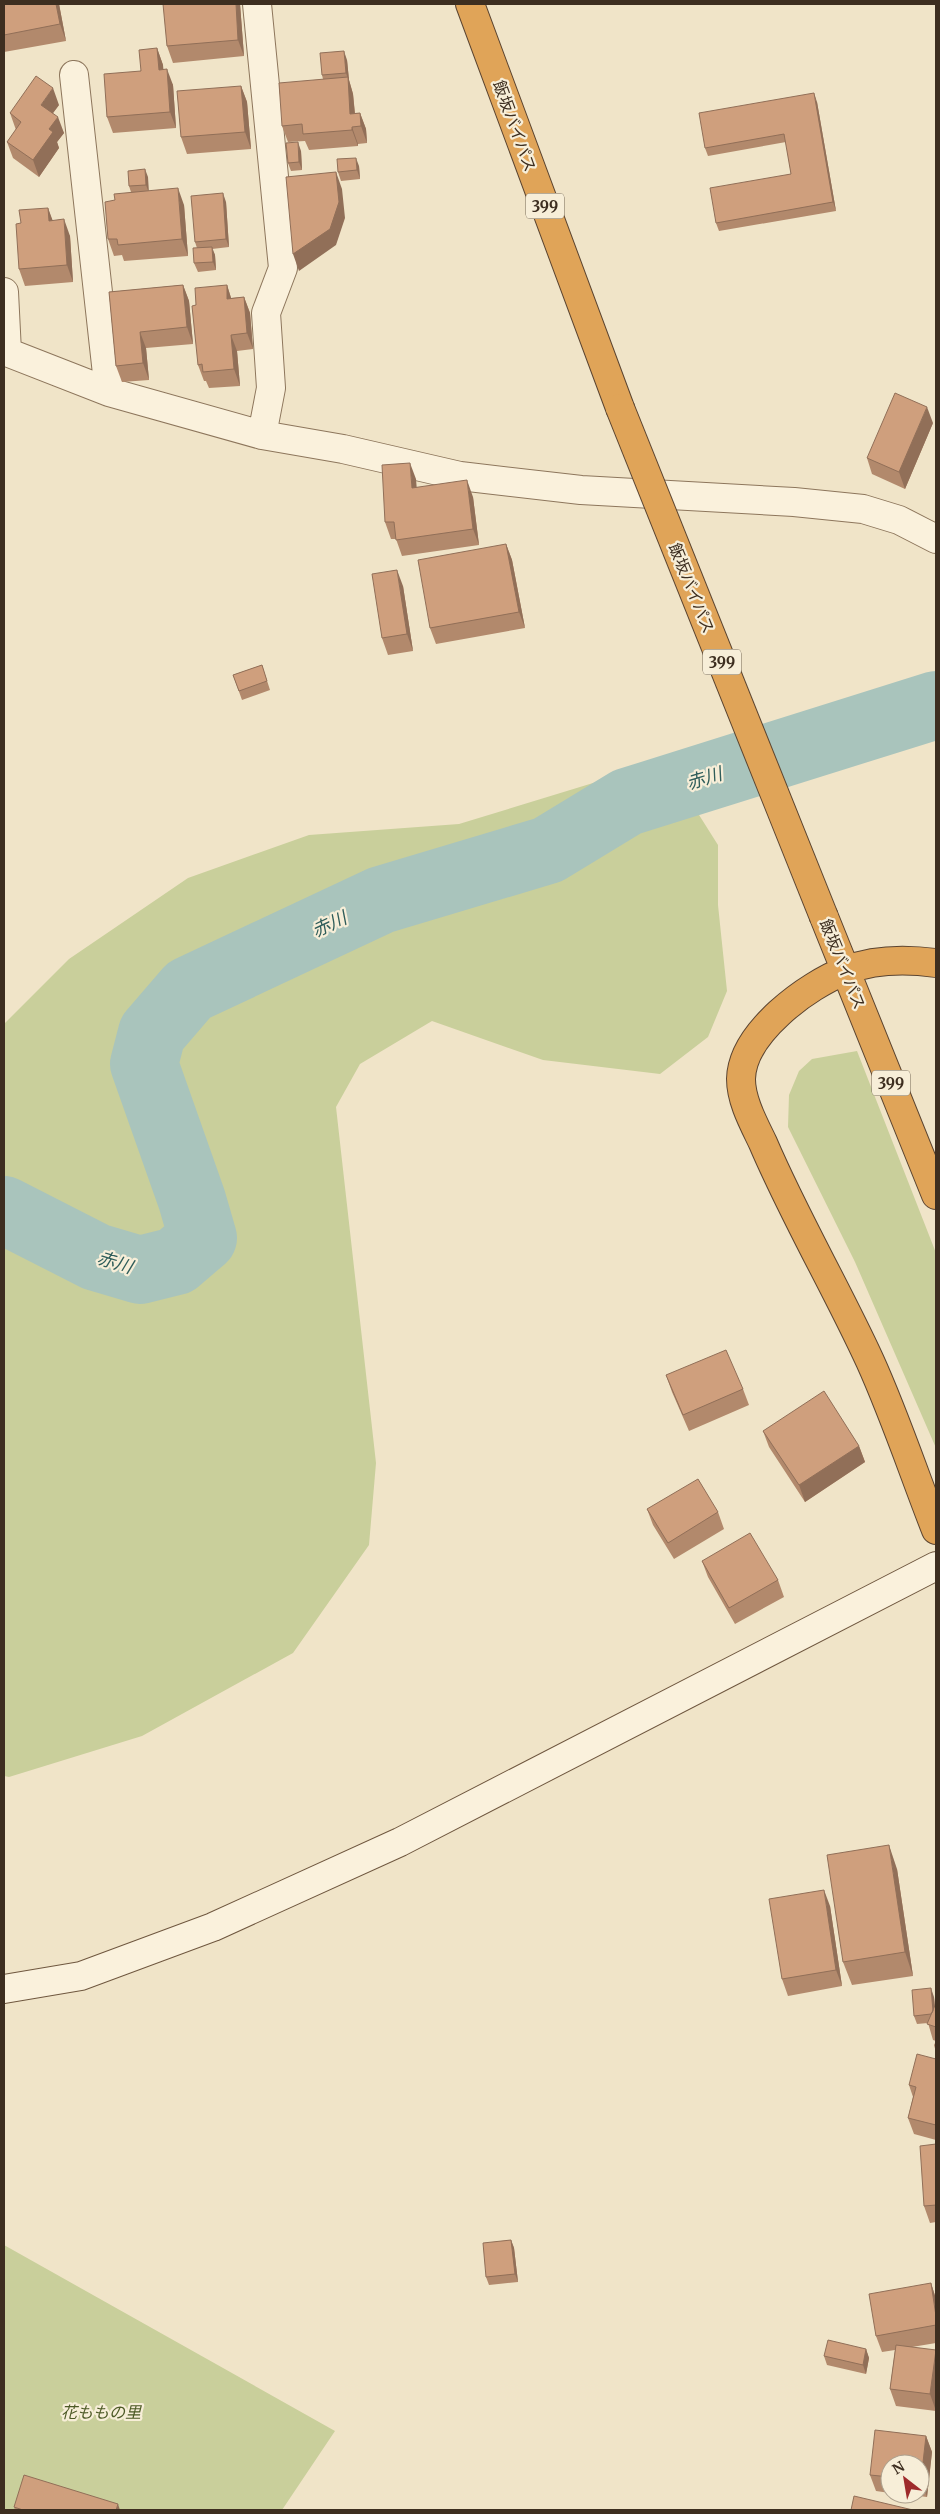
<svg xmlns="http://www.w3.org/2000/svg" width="940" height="2514" viewBox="0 0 940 2514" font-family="Merriweather,'Noto Sans JP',serif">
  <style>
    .green { fill: #c9cf9b }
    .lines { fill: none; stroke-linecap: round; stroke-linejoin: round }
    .river { stroke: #a9c4bc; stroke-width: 68 }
    .street-casing { stroke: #8d765c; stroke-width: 30 }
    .secondary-casing { stroke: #6f573f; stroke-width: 30 }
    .highway-casing { stroke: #5b4430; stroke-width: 30 }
    .street { stroke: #faf1dc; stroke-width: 28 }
    .secondary { stroke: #faf1dc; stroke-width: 28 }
    .highway { stroke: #e0a458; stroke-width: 28 }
    .highway-bridge-casing { stroke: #5b4430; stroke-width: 30; stroke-linecap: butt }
    .highway-bridge { stroke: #e0a458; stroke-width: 28 }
    .wall { fill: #b2896c }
    .shaded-wall { fill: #916f58 }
    .building { fill: #cf9f7d; stroke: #916f58 }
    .labels { text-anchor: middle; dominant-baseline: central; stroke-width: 4.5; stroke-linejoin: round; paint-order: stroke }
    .shield { fill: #f7eed8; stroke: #756857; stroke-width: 1 }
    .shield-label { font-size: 15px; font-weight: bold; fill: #3d2e20 }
    .street-label { font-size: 16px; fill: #3d2e20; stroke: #f7eed8 }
    .park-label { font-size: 16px; font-style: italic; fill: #4d5a26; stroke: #f7eed8 }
    .water-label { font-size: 18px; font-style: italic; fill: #2f5d5a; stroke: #f7eed8 }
  </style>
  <rect width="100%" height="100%" fill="#f0e4c8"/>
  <path class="green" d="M665 761 718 845V905L727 991 708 1037 660 1074 543 1060 432 1021 360 1064 336 1107 376 1463 369 1545 293 1653 142 1736 9 1777 4 1776V1024L69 959 188 878 309 835 459 824Z
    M857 1051 936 1253V1448L855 1262 788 1127 789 1095 799 1071 812 1059Z
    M4 2245 335 2431 282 2510H4Z"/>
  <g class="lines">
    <path class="river" d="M4 1210 96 1257 140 1270 176 1261 203 1238 192 1200 144 1064 152 1033 189 990 381 900 548 850 627 802 936 705"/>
    <g class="street-casing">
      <path id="street" d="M257 4 283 268 266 313 271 388 262 435
        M74 75 109 392
        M4 292 7 352
        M4 351 109 392 262 435 343 449 460 476 581 490 794 502 863 509 899 520 936 539"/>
    </g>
    <g class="secondary-casing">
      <path id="secondary" d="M4 1989 81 1976 213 1927 400 1842 936 1566"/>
    </g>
    <g class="highway-casing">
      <path id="highway" d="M470 4 620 408
        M824 917 936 1195
        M936 963C906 959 875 959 847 970 807 985 742 1033 741 1079 741 1101 754 1124 763 1143 795 1218 836 1287 870 1361 895 1416 914 1474 936 1530"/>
    </g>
    <use href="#street" class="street"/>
    <use href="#secondary" class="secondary"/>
    <use href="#highway" class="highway"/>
    <g class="highway-bridge-casing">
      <path id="highway-bridge" d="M620 408 824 917"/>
    </g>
    <use href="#highway-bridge" class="highway-bridge"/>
  </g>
  <path class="wall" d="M4 4H59L66 41 4 52Z
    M240 4 244 56 173 63 167 46Z
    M157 48 163 65V69L173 85 176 128 113 133 107 117Z
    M347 60 349 80 353 94 355 113H360L366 129 367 143 358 144V146L309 150 305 141 288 142 282 126 323 79 322 75Z
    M241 86 247 102 251 149 187 154 181 137Z
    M817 102 836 211 719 231 716 223 791 174 786 142 708 156 705 148Z
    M59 105 53 113 64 133 57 142 59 148 39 177 13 158 7 142 16 130 10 113Z
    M301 151 302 170 291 171 288 163Z
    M359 166 360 179 341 181 338 172Z
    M148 177V191L184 205 188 256 124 261 122 255 114 256 108 239 115 200 131 192 129 186Z
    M226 202 229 247 212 249 215 255 216 270 198 272 194 263 197 248 195 242Z
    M48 208 52 220 70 236 73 282 25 286 19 269 21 223Z
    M183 285 189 301 193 344 146 348 149 380 122 382 116 366 109 292Z
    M227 285 231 298 244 297 250 313 253 349 237 351 240 386 209 388 206 381H204L198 365 196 305Z
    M933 423 905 489 872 474 867 458Z
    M416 479V487L473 497 479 545 402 556 396 539H391L385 522Z
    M506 544 512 560 525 628 436 644 430 628Z
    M403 586 413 651 388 655 382 638Z
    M262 665 270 690 242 700 233 675Z
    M666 1375 743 1389 749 1405 689 1431 672 1392Z
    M763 1431 859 1446 865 1462 805 1502 769 1447Z
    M647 1509 718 1512 724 1529 674 1559 653 1525Z
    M702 1561 778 1580 784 1597 735 1624 708 1577Z
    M897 1869 913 1976 852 1985 843 1962Z
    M830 1906 842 1986 788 1996 782 1979Z
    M934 1997 935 2006 936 2003V2052L934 2045 936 2041 933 2040 928 2023 917 2024 914 2016Z
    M936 2059V2140L914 2134 908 2118 913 2097 909 2085Z
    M936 2144V2222L930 2223 924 2206Z
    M511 2240 514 2248 518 2282 489 2285 486 2277Z
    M931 2283 936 2299V2343L912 2347 936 2352V2411L896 2406 890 2389 895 2350 882 2352 876 2336Z
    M866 2349 869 2358 866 2374 827 2365 824 2356Z
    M926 2436 932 2452 927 2497 903 2494H920V2464H890V2493L876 2491 870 2475Z
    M14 2507 120 2510H15Z"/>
  <path class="shaded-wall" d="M56 4H59L66 41 60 24Z
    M236 4H240L244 56 238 40Z
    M157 48 163 65 165 86 159 70Z
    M344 51 347 60 349 80 353 94 356 127 350 114 348 79 346 73Z
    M167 69 173 85 176 128 170 112Z
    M241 86 247 102 251 149 245 132Z
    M53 88 59 105 47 121 41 105Z
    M814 93 817 102 836 211 833 202Z
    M360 113 366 129 367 143 361 126Z
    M58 117 64 133 57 142 59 148 39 177 33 160 49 129Z
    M352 127 358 144V146L352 130Z
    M298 142 301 151 302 170 299 162Z
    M356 158 359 166 360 179 357 170Z
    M145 169 148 177 149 193 146 185Z
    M336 172 342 189 345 218 336 245 299 271 293 254Z
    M178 188 184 205 188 256 182 239Z
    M223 193 226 202 229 247 226 239Z
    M48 208 54 224 49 221Z
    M64 219 70 236 73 282 67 265Z
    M212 247 215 255 216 270 213 262Z
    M183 285 189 301 193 344 187 327Z
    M227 285 232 301 227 299Z
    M244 297 250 313 253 349 247 333Z
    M140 332 146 348 149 380 143 363Z
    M231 335 237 351 240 386 234 369Z
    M927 407 933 423 905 489 899 472Z
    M410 463 416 479 418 504 412 488Z
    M467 480 473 497 479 545 473 529Z
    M506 544 512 560 525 628 519 612Z
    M397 570 403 586 413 651 407 634Z
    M859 1446 865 1462 805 1502 799 1485Z
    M889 1845 897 1869 913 1976 905 1952Z
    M824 1890 830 1906 842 1986 836 1970Z
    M931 1988 934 1997 936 2023 933 2014Z
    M511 2240 514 2248 518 2282 515 2274Z
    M931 2283 936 2299V2316Z
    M866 2349 869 2358 866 2374 863 2365Z
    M936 2350V2411L930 2394Z
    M926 2436 932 2452 927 2497 921 2480Z
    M118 2504 120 2510H116Z"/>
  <path class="building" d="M4 4H56L60 24 4 35Z
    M163 4H236L238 40 167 46Z
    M157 48 159 70 167 69 170 112 107 117 104 74 141 71 139 50Z
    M344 51 346 73 322 75 320 53Z
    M36 76 53 88 41 105 58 117 49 129 53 132 33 160 7 142 21 122 10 113Z
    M348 77 350 114 360 113 361 126 352 127V130L303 134 302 124 282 126 279 83Z
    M241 86 245 132 181 137 177 91Z
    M814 93 833 202 716 223 710 188 791 174 784 134 705 148 699 113Z
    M298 142 299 162 288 163 286 143Z
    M356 158 357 170 338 172 337 159Z
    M145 169 146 185 129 186 128 171Z
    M336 172 339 202 330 229 293 254 286 177Z
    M178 188 182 239 118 245 117 239H108L105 202 115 200 114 194Z
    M223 193 226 239 195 242 191 196Z
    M48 208 49 221 64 219 67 265 19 269 16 224 21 223 19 210Z
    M212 247 213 262 194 263 193 248Z
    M183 285 187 327 140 332 143 363 116 366 109 292Z
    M227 285V299L244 297 247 333 231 335 234 369 203 372 202 364 198 365 192 306 196 305 195 288Z
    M895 393 927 407 899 472 867 458Z
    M410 463 412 488 467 480 473 529 396 540 394 522H385L382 465Z
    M506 544 519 612 430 628 418 560Z
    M397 570 407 634 382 638 372 574Z
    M262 665 267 681 239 691 233 675Z
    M726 1350 743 1389 683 1415 666 1375Z
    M824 1391 859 1446 799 1485 763 1431Z
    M698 1479 718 1512 668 1543 647 1509Z
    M750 1533 778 1580 729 1608 702 1561Z
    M889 1845 905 1952 843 1962 827 1855Z
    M824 1890 836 1970 782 1979 769 1899Z
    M931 1988 933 2011 931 2014 914 2016 912 1990Z
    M936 2003V2027L927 2024Z
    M917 2054 936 2059V2125L908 2118 916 2087 909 2085Z
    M936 2144V2205L924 2206 920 2146Z
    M511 2240 515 2274 486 2277 483 2243Z
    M931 2283 936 2316V2325L876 2336 869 2294Z
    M828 2340 866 2349 863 2365 824 2356Z
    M896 2345 936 2350 930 2394 890 2389Z
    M875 2430 926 2436 921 2480H920V2464H890V2477L870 2475Z
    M24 2475 118 2504 116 2510H23L14 2507Z
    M854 2496 913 2510H851Z"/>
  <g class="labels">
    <g class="shield">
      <rect x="526" y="193.5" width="38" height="25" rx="4"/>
      <rect x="703" y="649.5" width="38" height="25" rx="4"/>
      <rect x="872" y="1070.5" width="38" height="25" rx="4"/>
    </g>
    <g class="shield-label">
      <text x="545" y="206">399</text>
      <text x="722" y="662">399</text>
      <text x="891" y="1083">399</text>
    </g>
    <g class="street-label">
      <text transform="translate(515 126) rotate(70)">飯坂バイパス</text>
      <text transform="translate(692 588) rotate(68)">飯坂バイパス</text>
      <text transform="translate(843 964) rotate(68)">飯坂バイパス</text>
    </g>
    <g class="park-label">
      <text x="101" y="2412">花ももの里</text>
    </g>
    <g class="water-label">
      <text transform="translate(704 778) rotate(-17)">赤川</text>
      <text transform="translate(329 924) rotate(-25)">赤川</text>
      <text transform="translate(115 1262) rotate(17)">赤川</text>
    </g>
  </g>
  <rect width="940" height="2514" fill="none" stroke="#3d2e20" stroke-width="10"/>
  <g transform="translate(905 2479) rotate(329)"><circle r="24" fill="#f7eed8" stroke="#ada18e"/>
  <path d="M0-4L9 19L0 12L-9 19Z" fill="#9e2a2b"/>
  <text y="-8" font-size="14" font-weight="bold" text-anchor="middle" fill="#3d2e20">N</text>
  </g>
</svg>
